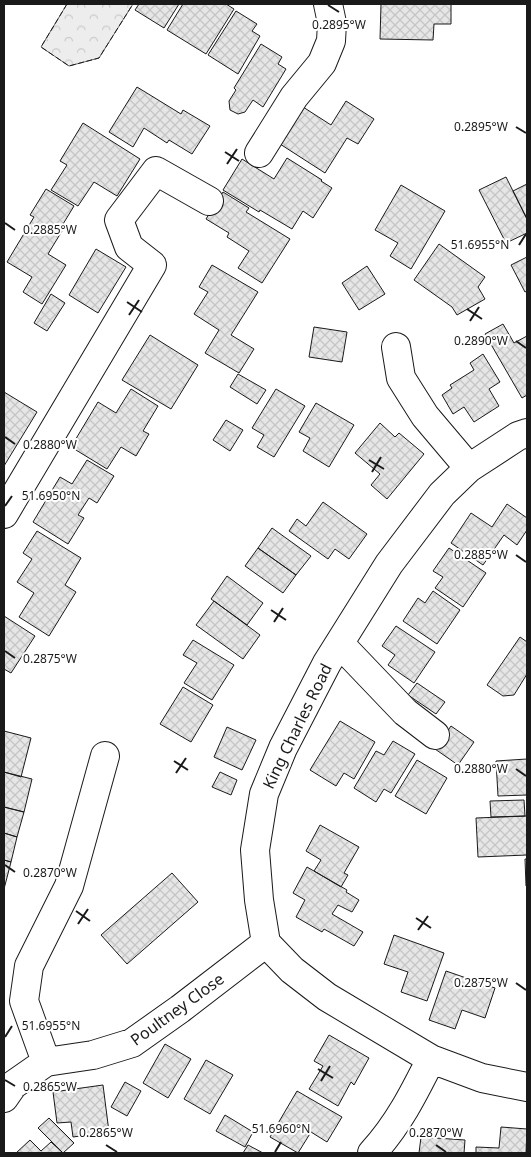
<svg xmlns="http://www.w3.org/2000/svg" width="531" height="1157" viewBox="0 0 531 1157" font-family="'Noto Sans',sans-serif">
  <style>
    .forest { fill: url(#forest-crowns); stroke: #6a6a6a }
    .building { fill: url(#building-cross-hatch); stroke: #1a1a1a }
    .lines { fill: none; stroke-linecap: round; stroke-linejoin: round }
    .minor-casing { stroke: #1a1a1a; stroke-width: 30 }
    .minor { stroke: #fff; stroke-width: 28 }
    .fence { stroke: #1a1a1a; stroke-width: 1; stroke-dasharray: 6 2.5; stroke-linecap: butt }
    .ticks { fill: none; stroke: #1a1a1a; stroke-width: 2 }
    .labels { text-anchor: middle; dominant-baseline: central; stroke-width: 4; stroke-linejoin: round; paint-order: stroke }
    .street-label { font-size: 16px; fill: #1a1a1a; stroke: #fff }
    .ticks-label { font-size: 12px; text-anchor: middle; fill: #1a1a1a; stroke: #fff; stroke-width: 4; stroke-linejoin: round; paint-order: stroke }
  </style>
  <defs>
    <pattern id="forest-crowns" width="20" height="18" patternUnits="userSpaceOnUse" patternTransform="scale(1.25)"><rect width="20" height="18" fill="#ededed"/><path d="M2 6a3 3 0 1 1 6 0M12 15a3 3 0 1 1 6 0" fill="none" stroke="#cbcbcb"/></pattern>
    <pattern id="building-cross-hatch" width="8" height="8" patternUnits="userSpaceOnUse" patternTransform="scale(1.25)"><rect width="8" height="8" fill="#e6e6e6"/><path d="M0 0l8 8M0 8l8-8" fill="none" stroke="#c5c5c5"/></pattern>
  </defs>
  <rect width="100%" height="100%" fill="#fff"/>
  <path class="forest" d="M67 4H133L99 58 69 66 41 47Z"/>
  <path class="building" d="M139 4H179L164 28 135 10Z
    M183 4H226L234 9 206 54 167 30Z
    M381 4H451V24H434L433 40 380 39Z
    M236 11 257 24 252 31 260 36 238 74 208 55Z
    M261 44 282 57 278 64 286 69 263 107 253 100 245 112 238 114 230 110 229 101 236 90 234 88Z
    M137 87 181 114 183 110 210 126 192 154 169 140 167 143 144 128 133 147 109 132Z
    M346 101 374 119 358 144 347 138 325 173 280 144 303 107 331 125Z
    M83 123 140 159 117 196 94 182 78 206 51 190 67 165 60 161Z
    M287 158 322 180 321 181 332 188 313 218 303 211 292 229 260 210 259 212 223 190 242 159 274 179Z
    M506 177 527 219V233L506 243 479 190Z
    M527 184V219L513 191Z
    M401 185 445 211 411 269 390 256 398 243 375 230Z
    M46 189 74 206 60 229 62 231 48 254 66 265 42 304 23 292 32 277 7 262 34 217 30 215Z
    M223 192 249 208 246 212 290 239 262 283 238 268 249 251 227 237 229 233 206 219Z
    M439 244 485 277 478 287 485 299 457 315 452 307 414 280Z
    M96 249 126 267 98 313 69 295Z
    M527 257V291L525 292 511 265Z
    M212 265 258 292 231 335 254 349 239 373 205 353 219 330 194 314 208 292 199 287Z
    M367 266 385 294 359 310 342 283Z
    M51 294 65 303 47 331 34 323Z
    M503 324 514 343 527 336V395L522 398 485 334Z
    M314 327 347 332 342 362 309 357Z
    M150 335 198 365 171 409 122 380Z
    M483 354 500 382 489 389 499 406 474 422 464 407 453 414 442 395 452 388 450 385 474 370 470 363Z
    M238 374 266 390 257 404 230 387Z
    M131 389 158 406 143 431 149 434 136 456 121 447 107 469 71 447 98 402 116 413Z
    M276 389 305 406 274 457 257 447 264 435 252 428Z
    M4 392 37 412 4 466Z
    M316 403 354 425 329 467 303 451 310 438 299 432Z
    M226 420 243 430 230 451 213 440Z
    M380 423 395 437 399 433 424 454 387 499 371 485 380 474 355 453Z
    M87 460 114 476 97 503 89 498 78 515 84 518 68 544 33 522 60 477 72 484Z
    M323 502 367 534 349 559 335 549 328 559 289 531 297 519 306 526Z
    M507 504 527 518V530L517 545 504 535 483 565 451 543 471 513 492 527Z
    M272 528 311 556 296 575 258 548Z
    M37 531 81 558 65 585 76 592 49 636 19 617 34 593 17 582 32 559 23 553Z
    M258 548 296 575 283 593 245 566Z
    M449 548 486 573 463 607 435 588 443 577 433 571Z
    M227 576 263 603 247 625 211 599Z
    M433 591 460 610 437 644 403 621 418 598 425 603Z
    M214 601 260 635 243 659 196 625Z
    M4 616 35 636 11 673 4 669Z
    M396 626 435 652 414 683 388 665 395 655 382 646Z
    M520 637 527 642V674L514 695 503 696 487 685Z
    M193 640 234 665 212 700 184 683 197 663 183 655Z
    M417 683 445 702 436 714 408 695Z
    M183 687 213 705 191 742 160 724Z
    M340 721 375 742 354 779 344 773 336 786 310 770Z
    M451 726 474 742 458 765 435 749Z
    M227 727 256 740 242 770 214 757Z
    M4 731 31 738 21 777 4 772Z
    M393 741 415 754 391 793 384 789 376 802 354 788 376 751 384 755Z
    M527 759V795L498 796 496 761Z
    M417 760 447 778 426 814 395 796Z
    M4 772 32 779 24 812 4 807Z
    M220 772 237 780 231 795 212 787Z
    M524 800 525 816 491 817 490 801Z
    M4 807 24 812 17 837 4 833Z
    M527 816V855L478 857 476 818Z
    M320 825 359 847 344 873 348 875 341 887 314 871 321 860 306 851Z
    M4 833 17 837 11 862 4 860Z
    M525 859H527V886H526Z
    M4 860 11 862 4 889Z
    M307 867 347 890 346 892 359 900 352 912 338 905 332 914 363 932 354 946 324 929 322 932 296 917 305 900 293 893Z
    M172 873 198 902 127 964 101 935Z
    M394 935 444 953 427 1001 401 992 408 972 384 964Z
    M446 971 495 988 485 1018 462 1010 455 1029 429 1020Z
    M329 1035 369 1058 354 1085 351 1082 338 1106 309 1089 323 1066 314 1061Z
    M165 1044 191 1059 168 1098 143 1083Z
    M206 1060 233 1075 210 1114 184 1099Z
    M125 1082 141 1091 127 1116 111 1107Z
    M103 1085 109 1132 73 1137 71 1122 57 1123 53 1092Z
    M297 1091 342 1117 327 1142 311 1132 298 1153 270 1137Z
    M225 1115 253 1132 245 1147 216 1131Z
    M49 1118 74 1143 63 1153 38 1128Z
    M501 1127 527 1129 526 1153H476V1147L499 1148Z
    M421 1137 465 1140 464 1153H419Z
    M30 1140 41 1151 51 1142 63 1153H16Z
    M248 1145 263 1153H243Z"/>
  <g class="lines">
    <g class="minor-casing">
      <path id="minor" d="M259 153 294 97 322 63 331 41 332 23 328 4
        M396 347 401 378 425 416 469 468
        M527 433 518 436 469 468 442 494 389 564 327 663 283 748 264 794 255 850 259 900 266 943 292 970 327 997 431 1059 482 1078 527 1087
        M4 514 152 265 129 247 119 220 156 171 209 201
        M340 644 405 712 435 735
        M46 1062 24 1001 29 966 69 886 105 756
        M4 1098 13 1085 46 1062 93 1055 132 1043 180 1009 266 943
        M372 1153C398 1125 414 1093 431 1059"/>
    </g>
    <use href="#minor" class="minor"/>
    <path class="fence" d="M67 4 41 47 69 66 99 58 133 4"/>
  </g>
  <path class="ticks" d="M328 5 339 12M516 127 526 133M225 152 239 161M227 164 237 149M5 223 15 230M519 245 526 234M127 302 142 312M467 309 482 319M129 315 139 300M470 321 479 307M516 341 526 348M5 437 15 444M369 460 384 469M372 472 381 457M5 506 12 496M516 555 526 562M271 610 286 620M274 622 283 608M5 651 15 658M174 761 188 770M516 769 526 776M176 773 186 758M5 865 15 872M76 911 90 921M416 918 431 928M78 924 88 909M418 930 428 916M516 983 526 990M5 1037 12 1026M318 1069 333 1078M5 1080 15 1086M321 1081 330 1066M106 1145 117 1152M436 1145 446 1152M275 1152 281 1142"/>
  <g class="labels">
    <g class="street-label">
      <text transform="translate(297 726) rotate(-64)">King Charles Road</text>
      <text transform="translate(177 1009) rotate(-36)">Poultney Close</text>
    </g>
  </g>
  <g class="ticks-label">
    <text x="339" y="29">0.2895°W</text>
    <text x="481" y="131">0.2895°W</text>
    <text x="50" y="234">0.2885°W</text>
    <text x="480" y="249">51.6955°N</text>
    <text x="481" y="345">0.2890°W</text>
    <text x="50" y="449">0.2880°W</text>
    <text x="51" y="500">51.6950°N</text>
    <text x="481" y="559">0.2885°W</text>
    <text x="50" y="663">0.2875°W</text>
    <text x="481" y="773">0.2880°W</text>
    <text x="50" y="877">0.2870°W</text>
    <text x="481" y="987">0.2875°W</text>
    <text x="51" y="1030">51.6955°N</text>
    <text x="50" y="1091">0.2865°W</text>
    <text x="281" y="1133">51.6960°N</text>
    <text x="106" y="1137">0.2865°W</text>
    <text x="436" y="1137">0.2870°W</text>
  </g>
  <rect width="531" height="1157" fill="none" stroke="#1a1a1a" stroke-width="10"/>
</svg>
